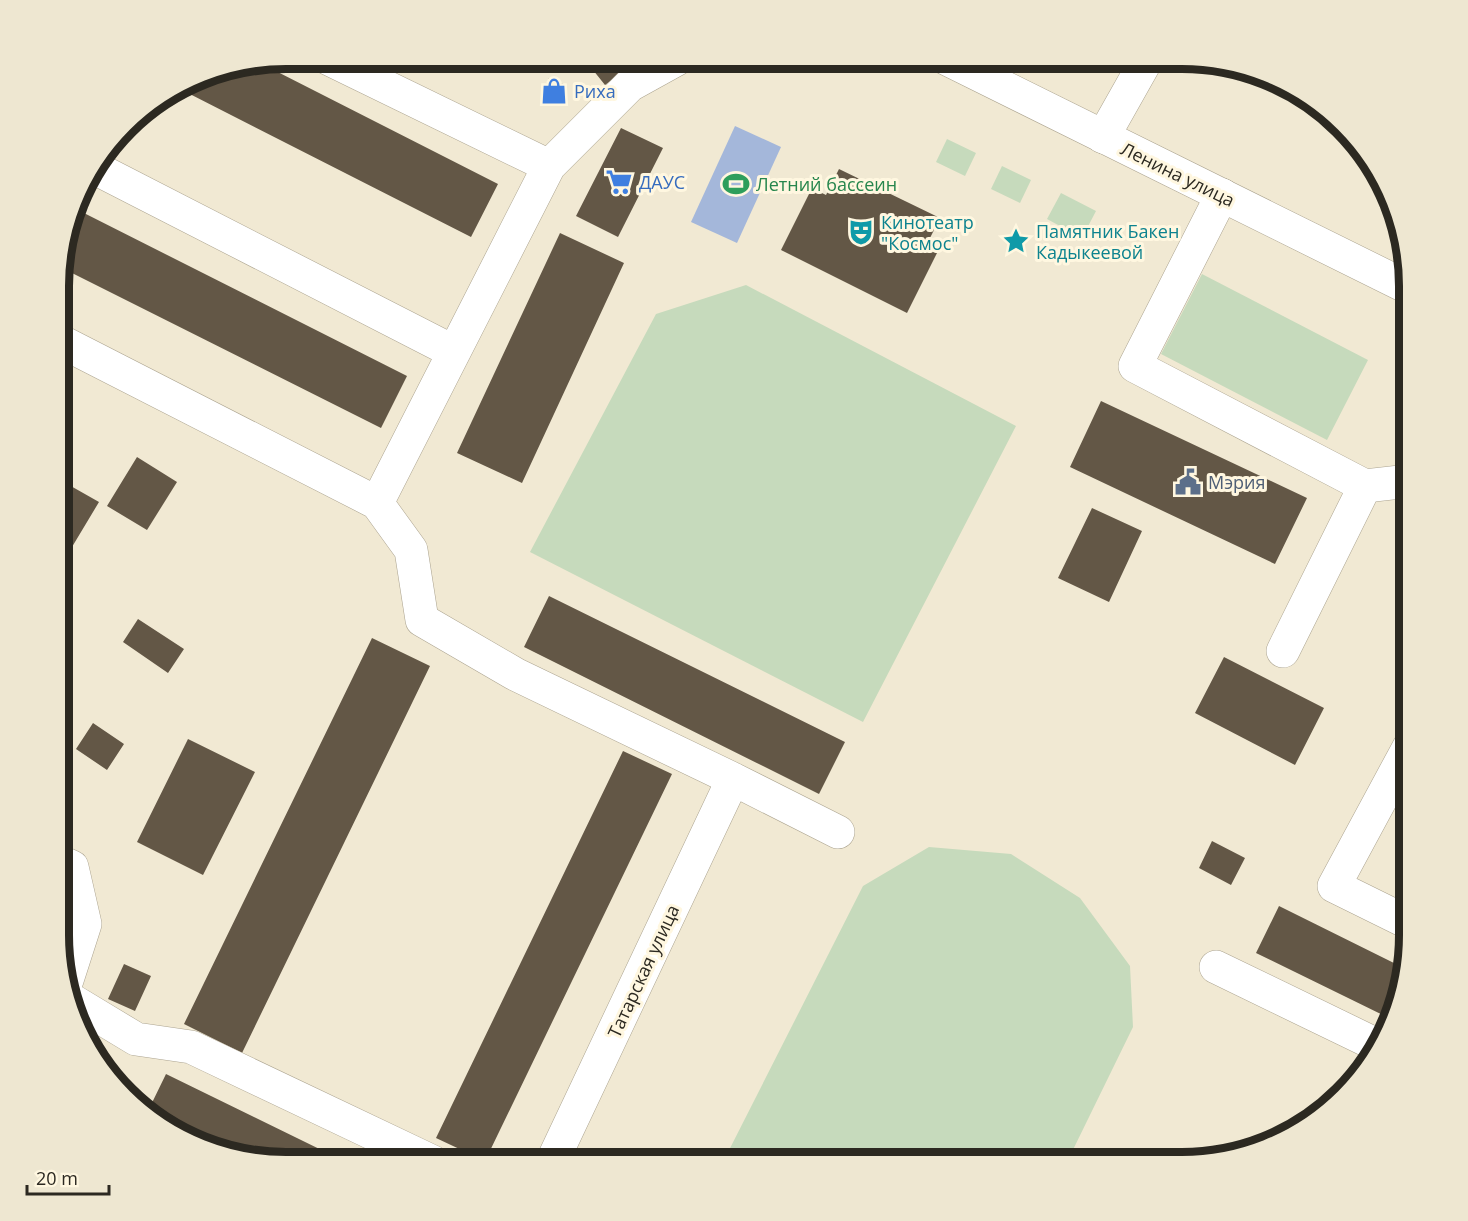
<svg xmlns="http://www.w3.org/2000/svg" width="1468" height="1221" viewBox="0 0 1468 1221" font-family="'Open Sans',sans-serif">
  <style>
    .green { fill: #c6dabc }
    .water { fill: #a4b7da }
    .building { fill: #635746 }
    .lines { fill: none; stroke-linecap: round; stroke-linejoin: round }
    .minor-casing { stroke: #aca490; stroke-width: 34 }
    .major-casing { stroke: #aca490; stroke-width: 34 }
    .minor { stroke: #fff; stroke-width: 33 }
    .major { stroke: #fff; stroke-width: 33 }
    .labels { text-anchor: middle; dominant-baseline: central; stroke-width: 6; stroke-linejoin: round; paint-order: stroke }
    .shop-label { font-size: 18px; fill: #366cbe; stroke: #fff7e0; text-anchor: start }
    .street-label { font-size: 18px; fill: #2c2921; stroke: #fff7e0 }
    .leisure-label { font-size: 18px; fill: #27864d; stroke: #fff7e0; text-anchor: start }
    .culture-label { font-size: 18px; fill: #0d838f; stroke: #fff7e0; text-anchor: start }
    .service-label { font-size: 18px; fill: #4e5e75; stroke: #fff7e0; text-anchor: start }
    .rim { fill: none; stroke: #2c2921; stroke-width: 8 }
  </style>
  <rect width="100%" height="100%" fill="#f1e9d3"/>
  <path class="green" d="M947 139 976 153 965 176 936 162Z
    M1002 166 1031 180 1020 203 991 189Z
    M1061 193 1096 211 1082 238 1047 219Z
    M1202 274 1368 360 1327 440 1161 354Z
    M746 285 1016 426 863 722 530 552 656 314Z
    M929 847 1011 854 1080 898 1130 966 1133 1027 1067 1162H723L863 886Z"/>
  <path class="water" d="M735 126 781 147 737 243 691 222Z"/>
  <path class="building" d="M607 59H619L627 69 605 85 593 70Z
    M260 63 498 184 471 237 180 89 212 71Z
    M549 78 566 85 559 103 541 96Z
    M621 128 663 148 618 237 576 216Z
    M839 169 940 218 926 246 938 251 907 313 781 250 812 188 826 195Z
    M76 209 407 376 381 428 60 267V256Z
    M560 233 624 263 522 483 457 453Z
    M1101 401 1307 498 1275 564 1070 467Z
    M137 457 177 482 147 530 107 506Z
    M69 485 99 502 60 567V500Z
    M1092 508 1142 531 1109 602 1058 578Z
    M549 596 845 742 819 794 524 647Z
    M138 619 184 649 168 673 123 642Z
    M372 638 430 666 242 1053 184 1024Z
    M1224 657 1324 708 1295 765 1195 713Z
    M60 665 69 671 60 687Z
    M93 723 124 744 107 770 76 749Z
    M188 739 255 772 203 875 137 842Z
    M623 751 672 774 485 1161 436 1138Z
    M1212 841 1245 858 1231 885 1199 868Z
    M1279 906 1404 968 1391 1019 1256 953Z
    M124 964 151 976 135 1011 108 999Z
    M166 1074 346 1162H271L198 1145 148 1111Z"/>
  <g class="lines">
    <g class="minor-casing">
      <path id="minor" d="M329 59 549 166
        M1103 137 1147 59
        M93 167 454 352
        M1222 195 1135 366 1365 486
        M60 341 377 503 411 550 422 620 515 674 733 779 838 832
        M377 503 549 166 630 85 677 59
        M1283 651 1365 486 1409 481
        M59 861 72 867 85 924 67 980
        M1409 923 1334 886 1409 747
        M1216 967 1379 1046
        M73 1001 136 1039 191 1047 433 1162
        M552 1162 733 779"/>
    </g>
    <g class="major-casing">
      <path id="major" d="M947 59 1409 288"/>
    </g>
    <use href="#minor" class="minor"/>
    <use href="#major" class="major"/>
  </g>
  <defs>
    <g id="shop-bare" transform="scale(2.07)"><path d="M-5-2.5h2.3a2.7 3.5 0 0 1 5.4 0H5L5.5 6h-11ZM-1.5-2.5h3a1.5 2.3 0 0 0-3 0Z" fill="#3f7fe0" stroke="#fff7e0" stroke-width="2.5" paint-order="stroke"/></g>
    <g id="supermarket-bare" transform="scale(2.07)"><path d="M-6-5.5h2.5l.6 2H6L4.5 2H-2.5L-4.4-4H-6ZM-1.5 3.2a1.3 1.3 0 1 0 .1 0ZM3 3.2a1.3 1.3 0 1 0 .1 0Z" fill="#3f7fe0" stroke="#fff7e0" stroke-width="2.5" paint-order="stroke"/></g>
    <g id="stadium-bare" transform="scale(2.07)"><path d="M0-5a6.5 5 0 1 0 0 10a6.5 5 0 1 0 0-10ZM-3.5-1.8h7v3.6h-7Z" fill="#2e9e5b" stroke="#fff7e0" stroke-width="2.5" paint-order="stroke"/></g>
    <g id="theatre-bare" transform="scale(2.07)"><path d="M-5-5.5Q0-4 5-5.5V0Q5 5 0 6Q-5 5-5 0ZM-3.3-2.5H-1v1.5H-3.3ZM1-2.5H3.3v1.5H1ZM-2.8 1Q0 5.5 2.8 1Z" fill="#0f9aa8" stroke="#fff7e0" stroke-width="2.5" paint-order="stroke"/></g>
    <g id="sight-bare" transform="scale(2.07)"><path d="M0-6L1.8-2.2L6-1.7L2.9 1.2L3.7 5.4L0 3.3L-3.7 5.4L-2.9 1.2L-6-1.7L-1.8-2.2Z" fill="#0f9aa8" stroke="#fff7e0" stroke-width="2.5" paint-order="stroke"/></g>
    <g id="civic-bare" transform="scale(2.07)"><path d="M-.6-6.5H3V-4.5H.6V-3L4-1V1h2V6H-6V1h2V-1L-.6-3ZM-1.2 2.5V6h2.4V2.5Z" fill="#5c6f8a" stroke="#fff7e0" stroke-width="2.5" paint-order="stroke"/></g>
  </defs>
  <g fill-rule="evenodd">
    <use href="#shop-bare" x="554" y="91"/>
    <use href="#supermarket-bare" x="619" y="182"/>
    <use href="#stadium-bare" x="736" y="184"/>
    <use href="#theatre-bare" x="861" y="232"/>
    <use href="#sight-bare" x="1016" y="241"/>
    <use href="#civic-bare" x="1188" y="482"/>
  </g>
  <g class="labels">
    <g class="shop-label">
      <text x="574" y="91">Риха</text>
      <text x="639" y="182">ДАУС</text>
    </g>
    <g class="street-label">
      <text transform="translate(1178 174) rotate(26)">Ленина улица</text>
      <text transform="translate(643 971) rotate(-65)">Татарская улица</text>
    </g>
    <g class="leisure-label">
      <text x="756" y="184">Летний бассеин</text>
    </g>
    <g class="culture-label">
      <text x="881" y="222">Кинотеатр<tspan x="881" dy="21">"Космос"</tspan></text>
      <text x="1036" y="231">Памятник Бакен<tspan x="1036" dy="21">Кадыкеевой</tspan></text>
    </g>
    <g class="service-label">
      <text x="1208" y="482">Мэрия</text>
    </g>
  </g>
  <path d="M0 0H1468V1221H0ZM286 69H1182A217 217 0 0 1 1399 286V935A217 217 0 0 1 1182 1152H286A217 217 0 0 1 69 935V286A217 217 0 0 1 286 69Z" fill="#eee7d1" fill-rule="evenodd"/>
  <path class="rim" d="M286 69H1182A217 217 0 0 1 1399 286V935A217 217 0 0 1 1182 1152H286A217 217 0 0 1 69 935V286A217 217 0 0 1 286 69Z"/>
  <path d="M27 1185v9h82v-9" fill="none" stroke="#2c2921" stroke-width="3"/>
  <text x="36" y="1185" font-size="18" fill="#2c2921" stroke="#fff7e0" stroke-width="4.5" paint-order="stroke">20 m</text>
</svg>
